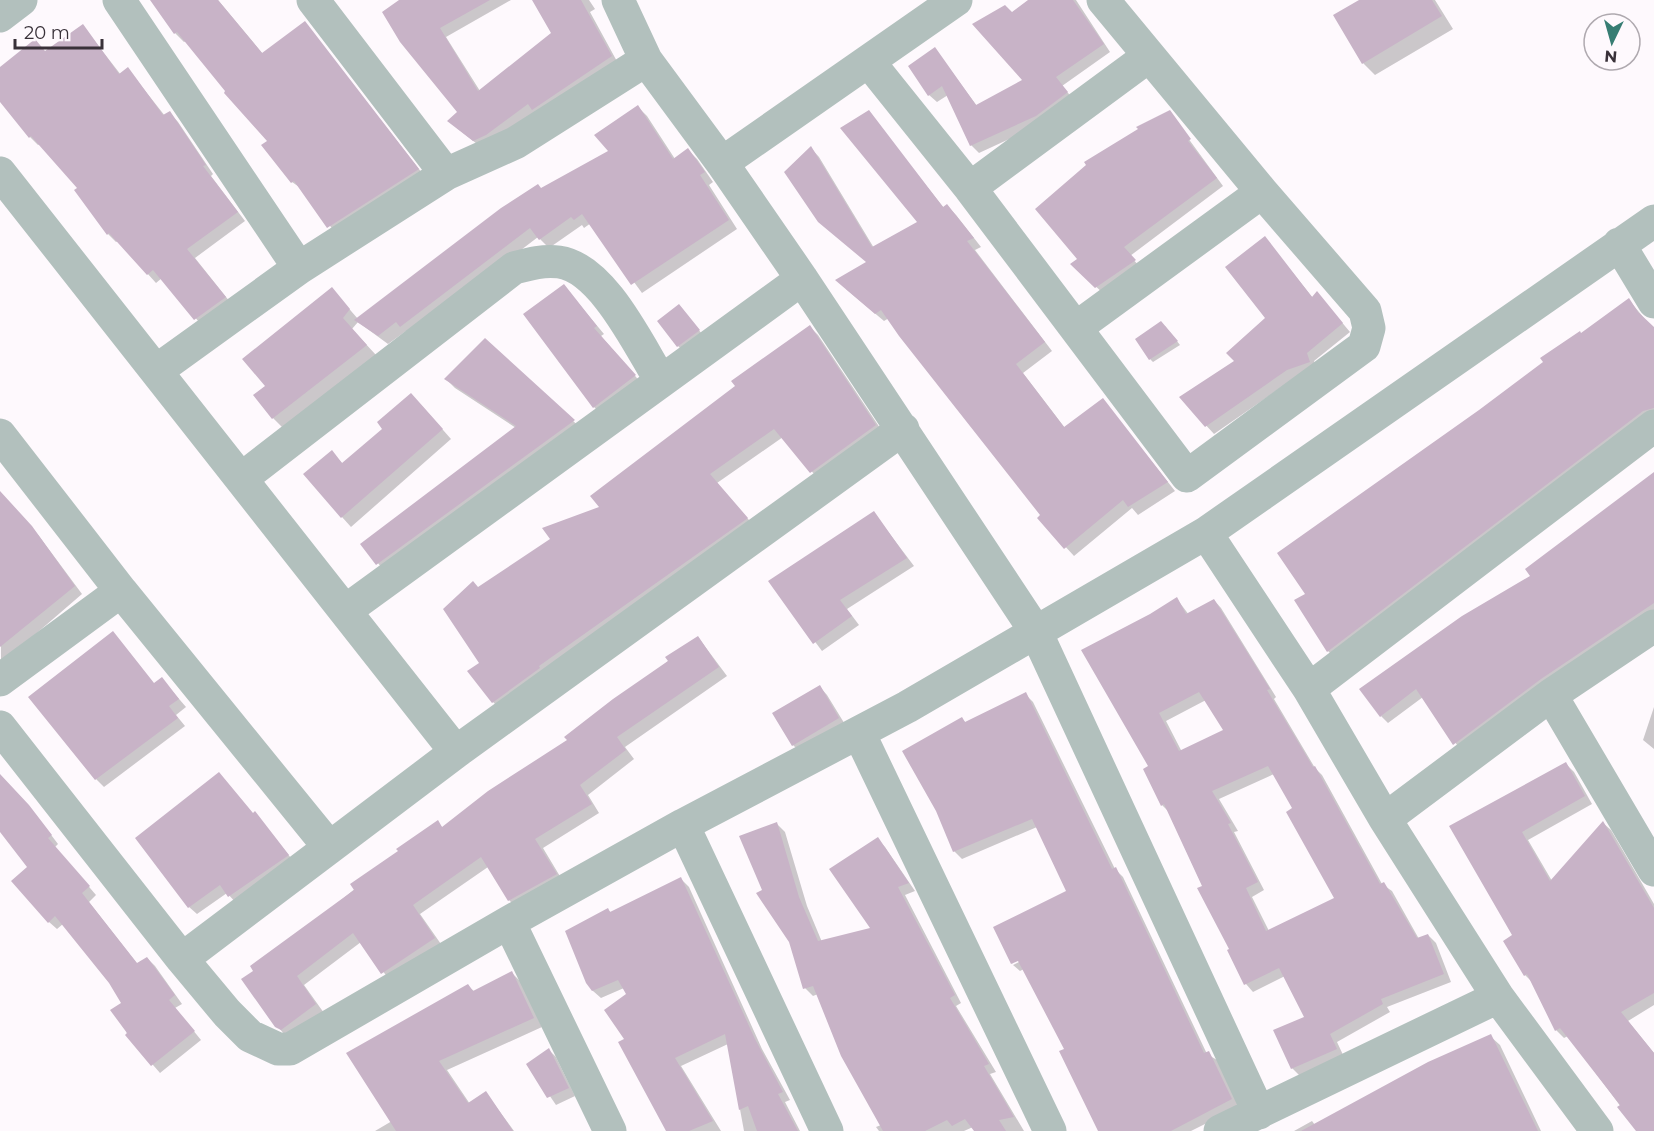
<svg xmlns="http://www.w3.org/2000/svg" width="1654" height="1131" viewBox="0 0 1654 1131" font-family="Montserrat,sans-serif">
  <style>
    .shadow { fill: #0003; fill-rule: evenodd }
    .building { fill: #c8b3c7; fill-rule: evenodd }
    .lines { fill: none; stroke-linecap: round; stroke-linejoin: round }
    .street { stroke: #b2c0bd; stroke-width: 33 }
  </style>
  <rect width="100%" height="100%" fill="#fef9fd"/>
  <path class="shadow" d="M152 0H218L263 54 305 23 426 178 337 235 302 189 292 182 269 141 186 41 184 42 175 33Z
    M400 0H511L446 37 480 91 553 34 534 0H589L595 9 590 12 619 65 482 148 457 128 459 112Z
    M1030 0H1076L1110 52 1062 86 1075 101 1044 123 979 153 971 145 948 95 937 102 929 95 935 49 977 106 1025 80Z
    M1362 0H1435L1453 29 1375 75 1363 63Z
    M83 26 121 75 128 69 165 116 170 113 178 122 213 174 211 176 245 221 195 258 234 307 204 328 162 278 156 283 118 241 116 242 108 234 79 188 40 144 38 145 30 137 0 100V69L46 53Z
    M638 107 647 116 675 159 688 150 697 159 713 182 709 185 737 229 642 293 591 223 584 228 582 225 549 248 538 237 410 335 406 331 388 344 358 322 352 329 376 355 283 428 273 418 267 386 332 289 358 319 541 189 610 152Z
    M868 112 944 208 947 206 956 215 981 247 975 250 1052 351 1023 373 1065 428 1103 400 1175 491 1138 515 1132 508 1074 556 1039 518 1042 515 889 318 884 321 846 289 868 263 811 148 819 157 874 248 919 222Z
    M1169 112 1223 186 1130 256 1142 269 1104 294 1080 272 1079 259Z
    M1265 238 1313 298 1324 301 1350 332 1314 361 1317 370 1296 377 1214 434 1181 398 1236 362 1268 318Z
    M564 286 604 334 601 336 642 384 602 415 594 407Z
    M1629 300 1654 330V417L1336 659 1328 651 1307 595 1480 412Z
    M686 314 706 339 686 354 678 346Z
    M1165 326 1180 345 1153 362 1150 359Z
    M810 327 818 335 884 434 819 480 783 437 717 483 755 527 501 710 493 702 481 663 478 588 601 508 737 387Z
    M485 340 584 431 387 574 362 544 516 428 455 388 446 379Z
    M421 405 451 439 351 527 342 517 332 453 343 464Z
    M1654 475V616L1462 752 1423 697 1388 723 1381 716Z
    M0 492 39 536 82 594 31 638 1 660Z
    M874 513 914 566 847 609 859 625 822 651 770 582Z
    M1177 599 1189 615 1214 600 1221 608 1276 697 1274 699 1315 768 1322 775 1382 884 1392 891 1419 939 1428 935 1436 943 1451 982 1387 1007 1390 1012 1337 1042 1344 1057 1300 1076 1292 1068 1306 1017 1285 976 1253 992 1246 984 1203 887 1168 811 1162 805 1150 767 1151 615ZM1206 700 1225 731 1182 752 1166 721ZM1274 774 1294 809 1336 898 1269 931 1252 897 1264 890 1234 832 1238 831 1219 799Z
    M698 637 727 676 625 747 634 759 588 795 599 813 543 848 564 883 518 909 509 900 488 867 420 914 443 947 391 982 361 942 304 985 324 1013 286 1036 277 1026 243 980 437 822 443 828 569 741Z
    M162 679 186 707 176 715 185 726 104 787 96 779 155 685Z
    M820 687 827 695 846 726 801 753 793 745Z
    M1025 694 1033 702 1115 869 1123 877 1207 1054 1217 1060 1239 1107 1191 1131H1099L1061 1052 1066 1049 1024 969 1020 971 1013 965 1025 959 1024 956 1013 961V964L995 928 1068 892 1037 827 962 859 954 851 937 811 904 751 962 719 966 723Z
    M1654 707V749L1643 740Z
    M1566 764 1574 772 1592 804 1528 840 1552 881 1603 823 1611 830 1654 904V1005L1628 1021 1654 1053V1131H1639L1568 1036 1564 1038 1556 1030 1533 983 1525 975 1514 936 1451 827Z
    M0 775 36 815 58 844 55 847 96 895 89 902 138 965 147 958 155 966 182 1004 175 1008 201 1040 160 1073 127 1035 123 1004 110 982 63 924 57 929 49 922 29 867 0 829Z
    M255 813 295 863 237 904 227 893 197 914 189 907Z
    M777 824 785 832 807 906 822 942 873 929 877 839 885 847 915 891 905 895 961 1003 956 1006 996 1072 990 1074 1024 1131H976L973 1127 964 1131H879L876 1127 881 1125 818 994 813 996 805 988 790 942 764 891Z
    M681 879 689 887 762 1049 790 1100 785 1102 800 1131H744L728 1044 681 1066 721 1131H668L626 1040 628 995 624 988 601 998 593 991 567 932 608 910 612 913Z
    M512 973 521 982 542 1027 447 1070 470 1104 486 1093 514 1131H375L392 1121 468 986 475 992Z
    M1490 1036 1500 1045 1541 1131H1294L1312 1121 1315 1125Z
    M549 1050 556 1057 575 1096 556 1105 528 1064Z"/>
  <path class="building" d="M150 0H218L262 53 305 21 419 169 327 228 294 181 291 183 261 145 267 141 224 93 225 91 177 32 174 34Z
    M399 0H490L440 28 478 91 551 33 532 0H581L612 56 532 110 528 104 486 135 473 141 447 121 457 112 400 42 382 12Z
    M1028 0H1073L1104 44 1056 77 1068 92 1036 116 970 146 942 86 928 96 908 66 935 47 976 105 1022 80 972 24 1005 5 1012 12Z
    M1359 0H1432L1442 16 1362 64 1333 15Z
    M83 24 119 74 128 67 163 115 170 111 206 165 203 166 238 212 187 249 226 297 194 320 153 270 147 275 109 233 107 235 74 190 77 188 31 136 29 138 0 102V67L35 39 45 51Z
    M638 105 673 159 688 148 705 172 700 175 729 220 631 285 582 214 574 220 571 217 539 240 530 228 400 327 396 322 378 336 354 320 501 208 538 184 541 188 608 151 594 135Z
    M869 110 943 207 947 204 974 238 967 241 1045 342 1016 364 1064 427 1103 398 1168 482 1128 507 1123 500 1064 549 1037 518 1040 515 899 336 881 310 875 314 835 280 866 262 818 222 784 172 811 146 872 247 917 222 840 128Z
    M1170 110 1191 139 1188 141 1217 178 1124 247 1136 260 1095 288 1070 264 1077 259 1035 209 1086 165 1084 162 1138 129 1136 127Z
    M1265 236 1312 297 1317 291 1343 323 1307 353 1310 362 1287 370 1205 427 1179 397 1234 361 1226 353 1265 318 1225 267Z
    M564 284 597 326 594 328 636 375 593 408 523 314Z
    M332 287 350 309 343 318 367 345 272 419 253 395 265 386 242 359Z
    M1629 298 1638 312 1654 327V408L1643 411 1327 652 1294 600 1305 594 1277 553 1479 410 1543 362 1540 358 1580 331 1581 333Z
    M679 304 700 330 677 347 657 321Z
    M1161 321 1178 341 1149 360 1135 339Z
    M810 325 876 425 810 473 774 429 710 474 748 518 539 666 540 668 492 703 467 671 479 663 443 609 473 581 478 587 550 539 542 528 599 507 590 496 735 386 731 381Z
    M485 338 575 420 376 565 360 544 516 426 444 379Z
    M411 393 443 429 341 518 303 474 332 450 342 463 382 429 377 422Z
    M1654 472V603L1541 679 1453 745 1416 689 1380 717 1359 689 1462 616 1530 576 1525 569Z
    M0 491 32 526 75 586 0 647Z
    M874 511 907 558 840 600 852 616 813 644 768 581Z
    M1177 597 1186 614 1214 599 1270 689 1267 690 1313 767 1315 766 1380 884 1384 882 1417 938 1428 934 1444 974 1381 999 1383 1004 1330 1034 1337 1049 1291 1069 1273 1030 1304 1017 1279 968 1244 985 1227 950 1229 949 1197 888 1202 886 1164 804 1161 806 1143 769 1148 766 1081 650 1150 614ZM1199 692 1223 730 1179 751 1159 713ZM1268 766 1292 808 1286 812 1334 898 1266 931 1246 888 1258 882 1228 824 1231 823 1212 791Z
    M113 631 154 683 162 677 179 699 169 706 178 718 95 780 28 697Z
    M698 636 719 667 617 737 626 750 580 785 592 804 535 839 557 874 508 901 481 857 413 905 435 938 381 974 353 933 297 976 316 1004 281 1030 275 1027 241 979 253 971 250 966 354 890 350 884 398 851 396 849 438 820 442 827 488 791 567 740 564 737 613 699 668 661 665 657Z
    M820 685 839 718 792 746 772 713Z
    M1026 692 1112 869 1116 867 1204 1053 1209 1051 1232 1099 1171 1131H1098L1059 1051 1064 1049 1018 961 1011 964 993 927 1066 891 1032 819 953 852 936 811 902 751 962 717 965 722Z
    M1566 762 1585 796 1522 832 1550 881 1603 821 1654 908V993L1621 1012 1654 1053V1131H1636L1617 1107 1620 1105 1560 1028 1555 1031 1527 974 1524 976 1503 941 1512 935 1449 826Z
    M219 772 253 813 255 811 289 855 228 897 220 885 188 908 135 838Z
    M0 774 29 805 52 835 48 838 90 886 82 893 137 963 147 957 175 995 169 1000 195 1031 151 1066 125 1035 127 1033 110 1010 121 1003 109 983 55 916 48 923 11 881 27 867 0 832Z
    M777 822 799 897 818 941 870 928 829 869 878 837 909 883 898 887 955 995 950 998 989 1064 984 1066 1014 1117 999 1120 1006 1131H974L965 1119 952 1126 947 1120 925 1131H883L841 1056 813 986 803 989 789 942 756 893 762 890 739 836Z
    M681 877 755 1039 783 1092 778 1094 798 1131H757L748 1106 739 1110 725 1034 675 1058 713 1121 689 1131H666L618 1042 624 1039 604 1010 626 994 618 980 592 991 586 983 565 931 608 908 610 912Z
    M512 971 534 1018 439 1061 468 1103 486 1091 513 1131H396L346 1053 468 984 473 991Z
    M1491 1034 1538 1131H1301L1428 1062Z
    M549 1048 569 1088 547 1098 526 1064Z"/>
  <g class="lines">
    <path class="street" d="M119 0 299 268
      M313 0 446 174
      M618 0 646 60 722 163 802 279 1036 632 1259 1113
      M0 16 21 0
      M869 62 970 188 1187 476 1364 346 1369 328 1365 311 1262 192 1103 0
      M722 163 956 0
      M0 173 456 752
      M970 188 1149 56
      M1619 244 1654 302
      M1077 327 1262 192
      M156 371 299 268 446 174 515 143 646 60
      M0 435 121 591 329 847
      M241 479 514 268C529 264 543 260 559 262 603 268 639 346 661 381
      M1206 533 1309 689 1385 819 1498 997 1597 1131
      M345 611 802 279
      M0 680 121 591
      M1309 689 1654 426
      M1551 695 1654 870
      M0 727 182 959 227 1013 250 1036 278 1049H290L509 922 683 825 907 707 1206 533 1654 221
      M859 733 1050 1131
      M1385 819 1551 695 1654 626
      M683 825 827 1131
      M509 922 610 1131
      M182 959 456 752 903 429
      M1220 1131 1498 997"/>
  </g>
  <g transform="translate(1612 42) rotate(185)"><circle r="28" fill="#fef9fd" stroke="#afa9af" stroke-width="1.5"/>
  <path d="M0-4.5L10 22L0 15L-10 22Z" fill="#377d73"/>
  <text y="-9" font-size="16" font-weight="bold" text-anchor="middle" fill="#393139">N</text>
  </g>
  <path d="M15 39v9h87v-9" fill="none" stroke="#393139" stroke-width="3"/>
  <text x="24" y="39" font-size="18" fill="#393139" stroke="#fef9fd" stroke-width="4.5" paint-order="stroke">20 m</text>
</svg>
